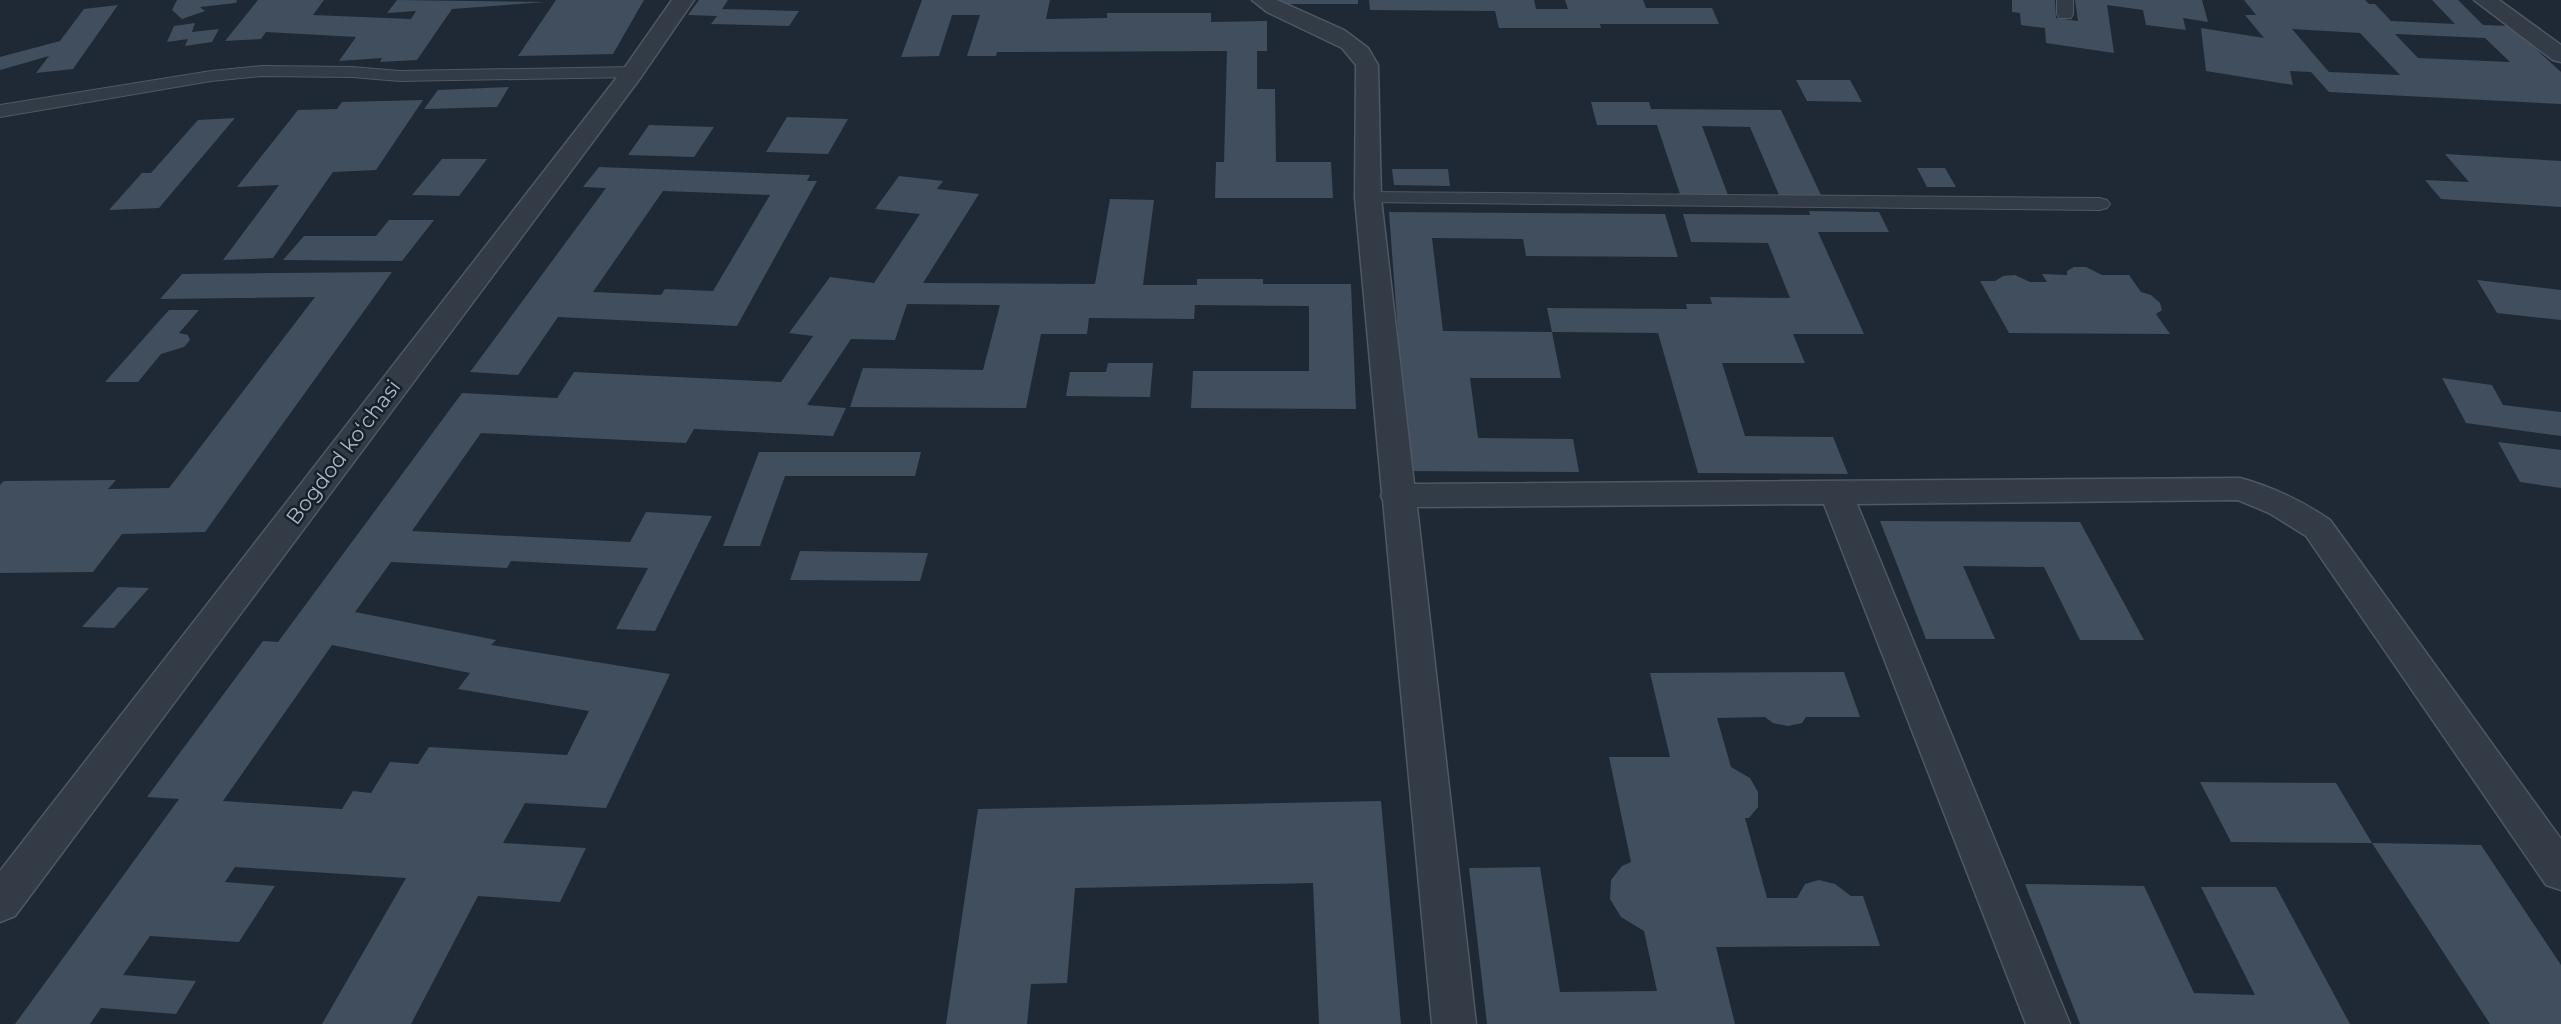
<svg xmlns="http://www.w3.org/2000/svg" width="2561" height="1024" viewBox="0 0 2561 1024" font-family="Montserrat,sans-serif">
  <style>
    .building { fill: #414e5d; fill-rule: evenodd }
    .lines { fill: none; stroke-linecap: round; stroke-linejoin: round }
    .service-casing { stroke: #4f5864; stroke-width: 2 }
    .minor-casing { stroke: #4f5864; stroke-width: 3 }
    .service { fill: #323b46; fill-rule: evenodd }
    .minor { fill: #323b46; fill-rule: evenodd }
    .labels { text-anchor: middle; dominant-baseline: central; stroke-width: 5; stroke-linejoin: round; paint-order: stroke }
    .street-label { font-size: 21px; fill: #abb5c3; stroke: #17202a }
  </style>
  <rect width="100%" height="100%" fill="#1e2935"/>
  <path class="building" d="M177 0H237L236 3 200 7 205 11 182 19 172 10Z
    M258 0H324L313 15 411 19 416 11 387 13 397 0 545 2 452 9 417 60 380 62 382 58 339 61 356 37 266 32 261 39 225 41Z
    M556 0H644L613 54 518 56Z
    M699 0H728L722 9 799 11 789 26 711 24 717 16 688 15Z
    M922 0H1050L1046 19 1107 18V13H1211V22L1267 21V51H1257V89H1275L1276 162H1331L1333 198H1215L1216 162H1224L1227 51 997 52 996 56H967L980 15H952L939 56 901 57Z
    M1276 0H1358V4H1276Z
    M1369 0H1534L1536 9H1568L1565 0H1643L1646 8H1712L1719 24H1600L1601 28H1499L1495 11 1370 10Z
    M2012 0H2055L2056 18 2078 21 2075 0H2202L2208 22 2183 18 2186 30 2146 25 2143 10 2107 5 2114 53 2046 43 2045 28 2021 25 2020 13 2012 12Z
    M2244 0H2365L2369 4H2375L2391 21 2455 24 2432 0H2458L2483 25 2511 26 2561 72V104L2329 92 2311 72 2290 71 2293 85 2206 71 2201 28 2264 38 2245 15H2256ZM2292 29 2360 33 2400 75 2329 72ZM2395 34 2485 38 2510 62 2418 58Z
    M118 5 73 69 36 73 49 56 0 70V57L60 41 84 9Z
    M195 23 192 32 219 29 212 42 185 46 188 39 167 42 174 26Z
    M1796 80H1850L1862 102 1807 101Z
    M509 87 497 107 424 109 438 90Z
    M423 100 376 170 333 172 273 258 223 260 279 185 237 187 298 110 337 109 342 102Z
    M1591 102H1649L1651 109 1781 110 1821 195H1779L1750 127 1702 126 1728 195 1680 194 1657 125H1597Z
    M787 117 848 119 828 154 766 152Z
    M235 118 159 208 109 210 142 173H151L198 120Z
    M649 125 714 127 694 157 628 155Z
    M2445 154 2561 161V207L2441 199 2425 180 2469 182Z
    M442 159H487L459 196 412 195Z
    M599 167 810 175 807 181H817L737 326 558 317 518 375 470 372 606 188 583 187ZM663 191 770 195 713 291 665 289 661 295 593 292Z
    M1917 168H1945L1956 187H1927Z
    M1392 169H1448L1450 186 1394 185Z
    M899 176 943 181 937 189 979 194 923 283 1095 284 1110 199 1154 200 1143 285H1197V279H1263V284H1351L1356 409 1191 408 1193 371H1309V306L1195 305 1194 319 1089 318 1087 334H1041L1026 408 850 407 863 368 983 370 1000 305 907 304 895 340 851 339 807 405 846 408 833 436 694 429 686 443 481 433 412 531 630 542 646 512 712 516 655 631 616 629 648 568 511 561 507 568 391 562 355 612 496 640 491 645 670 674 606 808 525 803 503 843 586 848 560 902 478 896 411 1024H322L406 878 235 867 225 882 275 886 239 942 150 936 123 975 196 981 176 1014 101 1008 90 1024H15L179 799 147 797 263 641 278 642 462 393 557 398 574 372 781 382 813 336 789 333 830 277 874 283 920 214 875 209ZM332 645 470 673 458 689 589 711 567 755 429 747 418 764 390 762 371 793 353 791 342 809 223 801Z
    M1809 211 1879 212 1889 232H1818L1864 334H1793L1805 363H1722L1745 436 1833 437 1848 474 1698 473 1658 333 1552 332 1547 308 1687 309 1686 304H1712L1710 297 1790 298 1768 243 1691 242 1683 214 1810 215Z
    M1389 212 1665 214 1678 257 1526 256 1523 239 1432 238 1443 331 1552 332 1561 378H1470L1478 438 1573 439 1579 472 1408 471Z
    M389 220H434L402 261 283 260 304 236H376Z
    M2074 267H2086L2102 275H2129L2141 292 2151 295 2160 303 2162 310 2156 314 2170 334 2009 333 1980 281H1995L2003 276 2015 275 2030 282H2047L2042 274 2067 275V271Z
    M392 272 205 532 122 534 93 572 0 573V485L4 481 116 480 108 489 169 488 315 297 160 299 182 274Z
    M2477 280 2561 290V320L2497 313Z
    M169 310H199L179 333 188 335 190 340 184 347 161 354 138 382H105Z
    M1108 363H1153L1150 397 1066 396 1070 372H1106Z
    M2442 378 2492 385 2503 405 2561 412V436L2466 423Z
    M2498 442 2561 450V488L2520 482Z
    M759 452H921L915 476H785L760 546H723Z
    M1880 521 2080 522 2144 640H2080L2044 567 1963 566 1995 639H1926Z
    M800 551 928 553 920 581 790 580Z
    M118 587 149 588 114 628 82 627Z
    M1844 672 1860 717H1806L1802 723 1788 726 1773 723 1765 717 1717 718 1731 767 1750 778 1758 792V807L1749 818H1745L1767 898H1797L1805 884 1819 880 1835 884 1851 896H1863L1880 946 1716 947 1735 1024H1487L1469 868 1540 867 1560 992 1657 991 1644 931 1621 917 1610 899 1611 880 1622 866 1631 862 1609 757H1670L1650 673Z
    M2200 782 2336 783 2372 843 2481 845 2561 965V1024H2490L2372 843 2231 842Z
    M1381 801 1401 1024H1319L1313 883 1075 888 1067 983 1031 984 1027 1024H946L978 809Z
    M2025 884 2144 886 2194 993 2255 995 2201 887H2276L2350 1024H2080Z"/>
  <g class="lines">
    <g class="service-casing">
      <path id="service" d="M2057 0H2073V14L2071 18H2059L2057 14Z
        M262 66 352 67 400 71 633 67 639 68 642 72 639 76 633 77 400 81 352 77 262 76 211 81 0 117V105L211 71Z
        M1368 192 2100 198 2107 200 2110 204 2107 208 2100 210 1361 202 1358 198 1361 194Z"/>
    </g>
    <g class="minor-casing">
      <path id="minor" d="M672 0H694L641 77 15 916 0 922V871L625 67Z
        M1252 0H1277L1344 30 1368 48 1378 65 1381 198 1414 484 2240 478C2273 487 2302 501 2330 520L2561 839V890L2546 885 2306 536 2269 513 2238 500 1857 504 2070 1024H2026L1824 504 1417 507 1476 1024H1432L1383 500 1381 496 1382 493 1355 198 1356 65 1342 48 1267 12Z
        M2474 0H2499L2561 45V62L2553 60Z"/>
    </g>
    <use href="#service" class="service"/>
    <use href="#minor" class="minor"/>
  </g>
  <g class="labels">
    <g class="street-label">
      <text transform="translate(343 452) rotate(-53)">Bogdod koʻchasi</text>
    </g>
  </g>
</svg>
